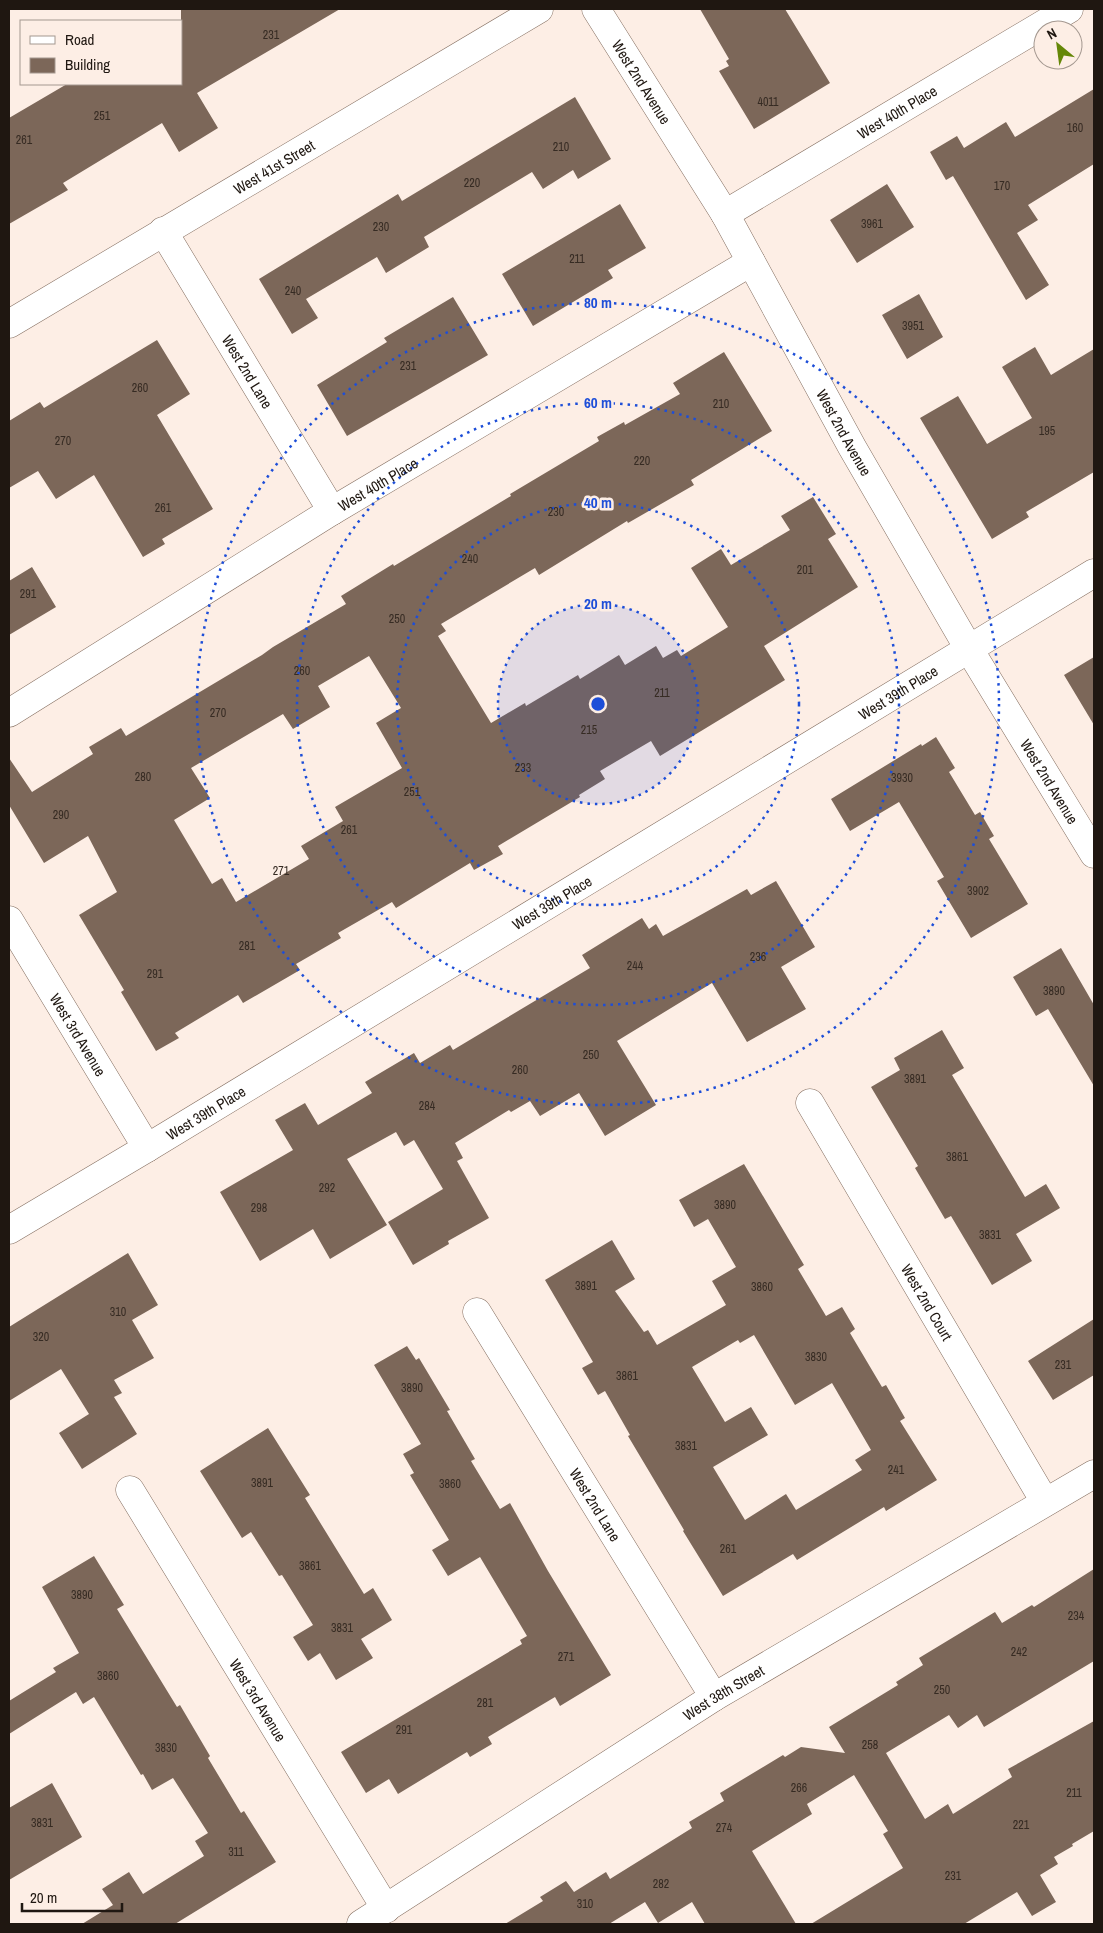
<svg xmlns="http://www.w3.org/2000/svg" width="1103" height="1933" viewBox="0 0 1103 1933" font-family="'Archivo Narrow',sans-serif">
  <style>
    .building { fill: #7c6759; fill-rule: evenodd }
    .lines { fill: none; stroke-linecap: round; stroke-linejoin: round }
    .minor-casing { stroke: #846e60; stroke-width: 29 }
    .tertiary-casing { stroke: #846e60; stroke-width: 29 }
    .minor { stroke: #fff; stroke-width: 28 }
    .tertiary { stroke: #fff; stroke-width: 28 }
    .ring { fill: none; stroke: #1d4ed8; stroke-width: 2.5; stroke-dasharray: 2.5 5 }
    .labels { text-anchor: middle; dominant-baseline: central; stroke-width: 5; stroke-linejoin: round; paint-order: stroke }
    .number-label { font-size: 12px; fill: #362b23 }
    .street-label { font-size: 15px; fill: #1f1711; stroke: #fdeee5 }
    .centre { fill: #1d4ed8; stroke: #fdeee5; stroke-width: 2.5 }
    .ring-label { font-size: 15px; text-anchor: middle; font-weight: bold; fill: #1d4ed8; stroke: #fdeee5; stroke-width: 5; stroke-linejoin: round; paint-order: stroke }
  </style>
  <rect width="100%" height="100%" fill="#fdeee5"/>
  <path class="building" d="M181 9H340L197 93 218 128 179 152 162 123 63 183 68 190 9 224V118L67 84H181Z
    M700 9H785L830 83 754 129 719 71 729 66 726 61 729 59Z
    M1094 89V164L1028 205 1038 220 1017 233 1049 285 1026 300 953 176 946 180 930 152 957 136 964 148 1006 122 1015 137Z
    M575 97 611 159 578 179 573 170 543 189 532 172 424 237 429 247 386 273 377 257 306 299 318 318 292 334 259 279 398 194 402 201Z
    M887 184 914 227 857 263 830 220Z
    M620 204 646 248 608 270 613 278 533 326 502 274Z
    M919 294 943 337 907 359 882 315Z
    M453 297 488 355 347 436 317 385 387 342 384 338Z
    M157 340 190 394 157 415 213 509 162 539 165 544 143 557 94 475 56 499 38 471 9 488V421L40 402 44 408Z
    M1035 347 1051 375 1094 349V472L1026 512 1029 517 992 539 920 418 958 396 987 444 1032 418 1002 367Z
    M724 352 772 431 691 480 694 485 628 523 627 521 539 575 535 568 441 624 446 631 438 636 491 723 525 703 526 706 578 675 580 679 619 655 625 665 656 646 663 658 677 650 681 656 728 627 691 568 721 549 731 565 790 530 781 516 813 497 836 534 828 539 858 587 764 646 785 680 660 756 651 741 600 771 605 779 579 795 580 797 498 846 503 854 474 870 470 863 396 908 392 902 338 933 341 938 296 964 300 970 243 1003 238 995 175 1033 179 1038 156 1051 121 992 124 990 79 915 117 892 88 836 44 863 9 805V758L32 792 93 754 89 747 121 728 126 736 262 655 273 647 346 604 341 596 393 564 394 566 511 496 510 494 599 441 597 437 624 422 625 425 680 394 673 383ZM369 656 401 708 376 723 402 768 335 807 343 821 301 846 309 859 236 902 222 878 212 884 174 820 210 798 191 768 283 714 293 729 330 707 318 686Z
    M32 567 56 607 9 635V581Z
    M1094 657V725L1064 675Z
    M936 737 955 768 949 772 975 815 980 812 994 836 989 839 1028 904 971 938 937 881 944 877 899 802 850 831 831 799 921 744 922 746Z
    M776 881 815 947 781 967 806 1009 747 1042 712 983 617 1041 656 1105 605 1136 579 1093 540 1116 530 1101 511 1112 509 1110 455 1143 463 1158 457 1161 489 1218 448 1241 449 1244 413 1265 388 1222 443 1189 414 1140 404 1146 396 1132 347 1159 387 1225 330 1259 313 1229 260 1261 220 1192 293 1150 275 1120 305 1103 318 1125 372 1093 365 1082 414 1053 420 1063 450 1045 453 1050 590 968 582 955 642 918 649 929 656 924 663 936 747 889 751 895Z
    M1061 948 1094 1005V1086L1048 1009 1036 1016 1013 977Z
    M942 1030 964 1068 952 1075 1025 1197 1046 1184 1060 1208 1016 1234 1032 1261 992 1285 951 1216 945 1219 915 1168 918 1166 871 1087 900 1070 894 1058Z
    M744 1164 804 1265 798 1269 826 1316 842 1307 855 1329 850 1333 882 1387 886 1385 905 1418 900 1421 937 1480 886 1511 884 1507 797 1560 793 1554 723 1596 683 1531 684 1530 628 1436 630 1435 605 1391 598 1395 582 1368 593 1362 545 1280 612 1240 635 1279 615 1291 644 1332 648 1330 657 1345 726 1305 712 1281 736 1267 708 1219 694 1227 679 1200ZM754 1335 795 1405 832 1383 871 1450 855 1460 862 1470 796 1510 786 1494 745 1520 713 1467 768 1435 751 1407 725 1422 692 1367 738 1340 740 1343Z
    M128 1253 158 1305 132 1320 154 1358 114 1380 122 1393 114 1397 137 1434 82 1469 59 1433 89 1414 61 1369 9 1401V1327Z
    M1094 1319V1375L1053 1400 1028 1361Z
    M407 1346 416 1360 419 1358 450 1410 447 1411 475 1459 471 1461 500 1509 510 1503 548 1571 611 1675 560 1706 555 1697 488 1737 492 1744 470 1757 467 1752 398 1794 389 1779 366 1793 341 1752 522 1644 520 1640 527 1636 480 1557 448 1576 432 1550 449 1540 410 1475 414 1473 403 1454 421 1444 374 1365Z
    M268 1428 310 1495 305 1498 364 1594 373 1588 392 1620 361 1639 373 1658 336 1680 320 1653 308 1661 293 1637 313 1625 282 1575 279 1576 251 1532 242 1538 200 1471Z
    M94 1556 124 1605 117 1609 177 1707 180 1705 210 1756 208 1758 241 1813 244 1811 276 1862 175 1924H82L113 1905 102 1889 129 1872 143 1894 204 1856 195 1841 208 1833 173 1778 152 1790 143 1774 141 1775 94 1697 83 1704 76 1692 9 1734V1701L56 1672 53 1668 79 1653 42 1587Z
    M1094 1569V1661L984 1727 977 1715 958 1728 949 1715 886 1753 925 1819 948 1804 953 1814 1012 1777 1008 1769 1094 1721V1831L1072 1844 1073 1846 1054 1857 1058 1864 1040 1875 1056 1902 1032 1916 1017 1892 964 1924H811L903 1868 883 1834 888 1831 854 1775 807 1804 812 1814 752 1851 796 1924H705L692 1902 658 1923 645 1902 609 1924H505L543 1901 540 1897 566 1881 574 1892 606 1872 610 1879 692 1828 689 1822 724 1801 720 1793 783 1755 785 1757 801 1747 845 1753 829 1727 898 1685 896 1682 923 1665 919 1658 995 1612 1002 1623 1032 1605 1034 1607Z
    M52 1783 82 1837 9 1880V1808Z"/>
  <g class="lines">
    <g class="minor-casing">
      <g id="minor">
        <path id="s1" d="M596 9 725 214 852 447 969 649 1094 854"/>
        <path id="s2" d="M725 214 1069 9"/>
        <path id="s3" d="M163 231 332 511"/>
        <path id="s4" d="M9 713 332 511 751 262"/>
        <path id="s5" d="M9 920 147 1148"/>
        <path id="s6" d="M810 1103 1045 1502"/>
        <path id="s7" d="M9 1230 147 1148 1094 573"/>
        <path id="s8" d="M477 1312 714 1697"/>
        <path id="s9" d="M130 1490 386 1909"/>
        <path id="s10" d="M361 1924 714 1697 1094 1474"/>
      </g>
    </g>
    <g class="tertiary-casing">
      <g id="tertiary">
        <path id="s11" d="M9 324 539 9"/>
      </g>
    </g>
    <use href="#minor" class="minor"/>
    <use href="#tertiary" class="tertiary"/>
  </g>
  <circle cx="598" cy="704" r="100" fill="#1d4ed8" fill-opacity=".12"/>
  <g class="ring">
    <circle cx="598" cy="704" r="100"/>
    <circle cx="598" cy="704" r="201"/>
    <circle cx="598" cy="704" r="301"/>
    <circle cx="598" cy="704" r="401"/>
  </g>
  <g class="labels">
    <g class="number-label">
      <text x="271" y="35">231</text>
      <text x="768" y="102">4011</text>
      <text x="102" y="116">251</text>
      <text x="1075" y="128">160</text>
      <text x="24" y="140">261</text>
      <text x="561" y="147">210</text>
      <text x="472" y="183">220</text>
      <text x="1002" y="186">170</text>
      <text x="872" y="224">3961</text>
      <text x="381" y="227">230</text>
      <text x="577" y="259">211</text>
      <text x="293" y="291">240</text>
      <text x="913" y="326">3951</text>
      <text x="408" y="366">231</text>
      <text x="140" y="388">260</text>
      <text x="721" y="404">210</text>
      <text x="1047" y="431">195</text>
      <text x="63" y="441">270</text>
      <text x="642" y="461">220</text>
      <text x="163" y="508">261</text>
      <text x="556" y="512">230</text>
      <text x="470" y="559">240</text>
      <text x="805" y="570">201</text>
      <text x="28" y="594">291</text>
      <text x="397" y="619">250</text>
      <text x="302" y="671">260</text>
      <text x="662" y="693">211</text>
      <text x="218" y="713">270</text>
      <text x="589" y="730">215</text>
      <text x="523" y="768">233</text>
      <text x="143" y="777">280</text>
      <text x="902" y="778">3930</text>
      <text x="412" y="792">251</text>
      <text x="61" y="815">290</text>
      <text x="349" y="830">261</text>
      <text x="281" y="871">271</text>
      <text x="978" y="891">3902</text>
      <text x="247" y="946">281</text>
      <text x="758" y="957">236</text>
      <text x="635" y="966">244</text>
      <text x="155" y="974">291</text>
      <text x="1054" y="991">3890</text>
      <text x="591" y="1055">250</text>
      <text x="520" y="1070">260</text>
      <text x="915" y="1079">3891</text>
      <text x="427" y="1106">284</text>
      <text x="957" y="1157">3861</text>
      <text x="327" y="1188">292</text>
      <text x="725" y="1205">3890</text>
      <text x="259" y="1208">298</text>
      <text x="990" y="1235">3831</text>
      <text x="586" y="1286">3891</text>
      <text x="762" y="1287">3860</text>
      <text x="118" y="1312">310</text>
      <text x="41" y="1337">320</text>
      <text x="816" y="1357">3830</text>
      <text x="1063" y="1365">231</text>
      <text x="627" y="1376">3861</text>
      <text x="412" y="1388">3890</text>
      <text x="686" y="1446">3831</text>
      <text x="896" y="1470">241</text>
      <text x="262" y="1483">3891</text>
      <text x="450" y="1484">3860</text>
      <text x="728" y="1549">261</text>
      <text x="310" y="1566">3861</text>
      <text x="82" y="1595">3890</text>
      <text x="1076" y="1616">234</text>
      <text x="342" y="1628">3831</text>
      <text x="1019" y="1652">242</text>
      <text x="566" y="1657">271</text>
      <text x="108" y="1676">3860</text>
      <text x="942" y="1690">250</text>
      <text x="485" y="1703">281</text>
      <text x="404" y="1730">291</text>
      <text x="870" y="1745">258</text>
      <text x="166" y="1748">3830</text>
      <text x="799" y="1788">266</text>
      <text x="1074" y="1793">211</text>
      <text x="42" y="1823">3831</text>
      <text x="1021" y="1825">221</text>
      <text x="724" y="1828">274</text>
      <text x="236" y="1852">311</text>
      <text x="953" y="1876">231</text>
      <text x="661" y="1884">282</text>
      <text x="585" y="1904">310</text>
    </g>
    <g class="street-label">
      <text stroke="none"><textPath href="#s1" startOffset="86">West 2nd Avenue</textPath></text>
      <text stroke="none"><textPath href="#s2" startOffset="200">West 40th Place</textPath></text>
      <text stroke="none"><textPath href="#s11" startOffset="308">West 41st Street</textPath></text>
      <text stroke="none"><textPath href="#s3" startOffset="164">West 2nd Lane</textPath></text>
      <text stroke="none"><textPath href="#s1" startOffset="491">West 2nd Avenue</textPath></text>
      <text stroke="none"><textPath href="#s4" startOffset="434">West 40th Place</textPath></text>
      <text stroke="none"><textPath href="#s7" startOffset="1039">West 39th Place</textPath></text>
      <text stroke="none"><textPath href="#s1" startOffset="896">West 2nd Avenue</textPath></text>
      <text stroke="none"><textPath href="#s7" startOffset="634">West 39th Place</textPath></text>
      <text stroke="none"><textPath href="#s5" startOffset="134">West 3rd Avenue</textPath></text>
      <text stroke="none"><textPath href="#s7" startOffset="229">West 39th Place</textPath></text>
      <text stroke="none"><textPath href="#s6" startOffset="231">West 2nd Court</textPath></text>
      <text stroke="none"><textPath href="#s8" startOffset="226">West 2nd Lane</textPath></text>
      <text stroke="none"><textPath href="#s10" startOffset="430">West 38th Street</textPath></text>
      <text stroke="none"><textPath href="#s9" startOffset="246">West 3rd Avenue</textPath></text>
    </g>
  </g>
  <circle cx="598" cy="704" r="8" class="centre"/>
  <g class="ring-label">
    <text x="598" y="308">80 m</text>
    <text x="598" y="408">60 m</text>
    <text x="598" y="508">40 m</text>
    <text x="598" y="609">20 m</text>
  </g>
  <rect width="1103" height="1933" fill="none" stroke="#1f1711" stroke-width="20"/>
  <rect x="20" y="20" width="162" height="65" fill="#fdeee5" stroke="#a49890"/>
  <rect x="30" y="36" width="25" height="8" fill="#ffffff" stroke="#a49890"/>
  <text x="65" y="45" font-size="15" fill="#1f1711">Road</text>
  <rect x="30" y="58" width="25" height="15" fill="#7c6759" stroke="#a49890"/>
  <text x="65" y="70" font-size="15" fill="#1f1711">Building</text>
  <g transform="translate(1058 45) rotate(331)"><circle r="24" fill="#fdeee5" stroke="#a49890"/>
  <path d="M0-4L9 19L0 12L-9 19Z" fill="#658707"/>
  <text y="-8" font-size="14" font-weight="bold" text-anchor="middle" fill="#1f1711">N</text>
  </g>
  <path d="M22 1903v8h100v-8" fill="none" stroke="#1f1711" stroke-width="2.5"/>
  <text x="30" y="1903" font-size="15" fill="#1f1711" stroke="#fdeee5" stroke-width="4" paint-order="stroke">20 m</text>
</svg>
